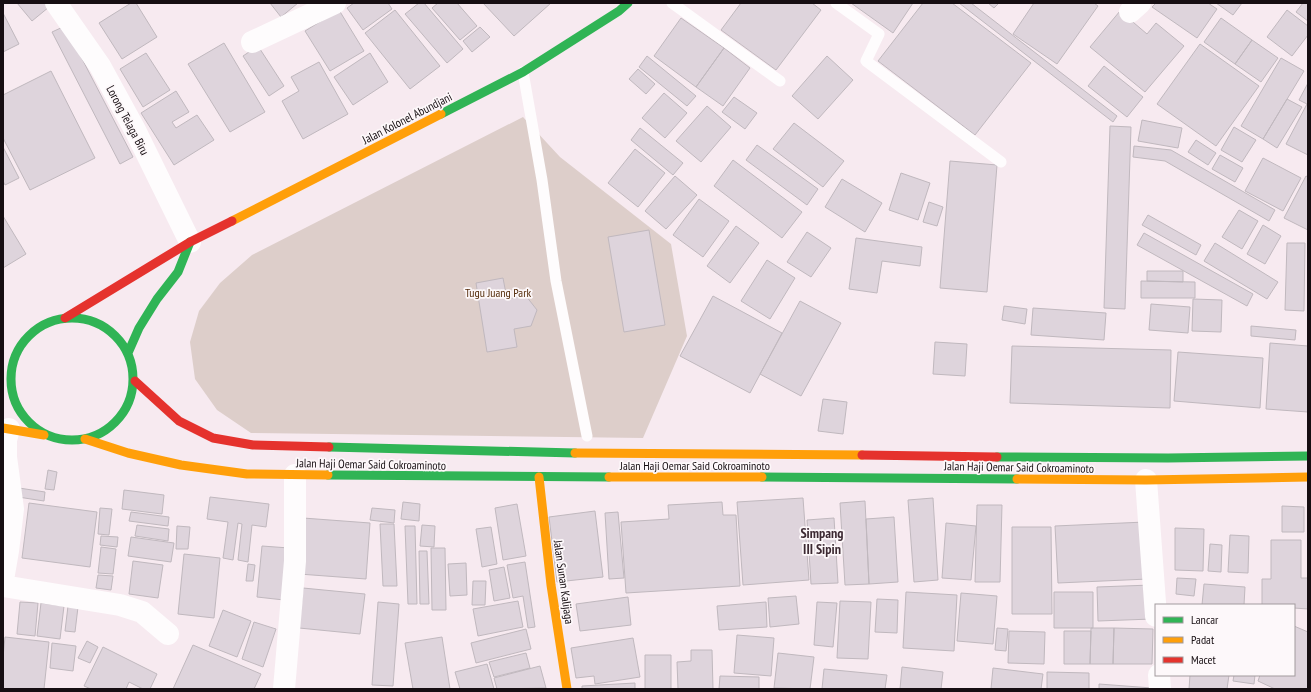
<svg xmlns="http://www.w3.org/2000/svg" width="1311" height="692" viewBox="0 0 1311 692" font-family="'PT Sans Narrow',sans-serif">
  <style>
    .green { fill: #ddceca }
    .building { fill: #ded4dc; stroke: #c0b8be }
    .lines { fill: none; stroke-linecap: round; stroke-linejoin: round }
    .lane { stroke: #fefcfd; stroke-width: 11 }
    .street { stroke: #fefcfd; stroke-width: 22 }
    .fast { stroke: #30b455; stroke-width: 9 }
    .slow { stroke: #ff9f0a; stroke-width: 9 }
    .jam { stroke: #e5322d; stroke-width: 9 }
    .labels { text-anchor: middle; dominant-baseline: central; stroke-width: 3.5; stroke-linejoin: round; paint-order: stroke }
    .street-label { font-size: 12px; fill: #160e12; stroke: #fdf8fa }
    .park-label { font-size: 12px; fill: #552d0c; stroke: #fdf8fa }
    .quarter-label { font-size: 14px; font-weight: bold; fill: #3c2932; stroke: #fdf8fa }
  </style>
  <rect width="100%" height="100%" fill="#f7eaf0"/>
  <path class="green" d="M523 117 560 157 671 244 687 336 643 438 251 433 217 410 195 379 190 342 199 311 220 283 252 255Z"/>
  <path class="building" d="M17 3H46L49 7 32 21Z
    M131 3H136L157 37 122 59 99 23Z
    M270 3H298L281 17Z
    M354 3H388L392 9 363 30 347 8Z
    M419 3H424L463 49 447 63 405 14Z
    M438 3H457L477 26 460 40 432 8Z
    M483 3H551L514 36Z
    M741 3H812L821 10 776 70 721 30Z
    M851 3H913L893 33Z
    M923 3H952L1031 63 975 135 878 61Z
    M959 3H971L1117 116 1113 122Z
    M988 3H999L994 8Z
    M1034 3H1094L1098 6 1057 64 1013 34Z
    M1156 3H1208L1217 9 1197 38 1152 7Z
    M1216 3H1242L1233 15Z
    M1303 3H1308V21L1296 12Z
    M339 10 364 51 330 71 305 31Z
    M395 10 440 66 410 89 365 33Z
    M1287 10 1308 26V35L1292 56 1267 37Z
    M1120 11 1147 34 1156 23 1184 46 1145 92 1090 47Z
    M3 13 19 44 3 52Z
    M681 18 724 48 696 87 654 56Z
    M1221 18 1252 40 1235 64 1204 42Z
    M65 26 133 157 120 164 52 32Z
    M480 27 490 37 472 52 463 41Z
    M1252 40 1278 58 1261 82 1235 64Z
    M224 43 265 112 230 132 188 64Z
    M1200 44 1259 86 1216 146 1157 104Z
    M258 46 284 86 269 96 243 56Z
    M724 48 750 68 723 106 696 87Z
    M146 53 170 90 143 107 120 69Z
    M370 53 388 82 353 105 334 77Z
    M647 56 696 96 687 106 639 67Z
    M827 56 853 80 818 119 792 96Z
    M1281 58 1304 71 1263 139 1241 126Z
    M319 62 348 114 303 139 282 101 299 91 291 77Z
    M1104 66 1143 97 1127 117 1088 86Z
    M638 69 655 84 646 94 629 79Z
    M51 71 95 158 30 190 3 138V95Z
    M1308 83V155L1286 144 1307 104 1299 100Z
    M176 91 189 112 172 122 176 128 197 115 214 140 174 165 141 113Z
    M664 93 687 113 665 138 642 118Z
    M734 97 757 113 745 129 722 112Z
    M1287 99 1302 107 1277 148 1263 139Z
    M707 106 731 127 701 162 676 141Z
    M1142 120 1182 128 1178 148 1138 141Z
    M794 123 844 161 823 187 773 149Z
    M1110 126 1131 127 1125 309 1104 308Z
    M1234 127 1256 140 1242 162 1221 150Z
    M640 128 683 163 673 175 631 140Z
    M1196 140 1216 153 1208 165 1188 152Z
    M757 145 818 189 807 205 746 160Z
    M1134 146 1171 150 1275 210 1269 221 1165 161 1133 157Z
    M3 147 19 178 5 185 3 181Z
    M635 149 665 173 638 207 608 183Z
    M1220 155 1243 168 1235 182 1212 169Z
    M1263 158 1301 178 1283 211 1245 191Z
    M733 160 802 212 782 238 714 186Z
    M950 161 997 165 987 292 940 288Z
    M901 173 930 183 918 220 889 210Z
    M675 176 697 195 666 229 645 211Z
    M1306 176 1308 177V230L1284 218Z
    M842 179 882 203 865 232 825 207Z
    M699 199 729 221 703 257 673 235Z
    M929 202 943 207 937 226 923 222Z
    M1239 210 1258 221 1242 249 1222 237Z
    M1148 215 1201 245 1196 255 1142 225Z
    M3 216 26 254 3 268Z
    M1263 225 1281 236 1265 264 1247 254Z
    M736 226 759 243 730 283 707 266Z
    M649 230 665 325 624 332 608 237Z
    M807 232 831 248 811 277 787 262Z
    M1144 233 1253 294 1247 306 1137 245Z
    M856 238 922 247 920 266 882 261 877 293 849 289Z
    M1215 243 1278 282 1267 299 1204 261Z
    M1287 243H1305L1304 311 1285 310Z
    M767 260 795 278 770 319 741 301Z
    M1147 271H1183V282L1147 281Z
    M503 278 507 299 526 296 537 310 531 326 514 329 517 347 487 352 476 283Z
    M1141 281 1195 282V298H1141Z
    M713 296 782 333 750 393 680 356Z
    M1193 299 1222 300 1221 332 1192 331Z
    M800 301 841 323 801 396 760 374Z
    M1151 304 1190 307 1188 333 1149 330Z
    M1004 306 1027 309 1025 324 1002 320Z
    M1033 308 1106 313 1104 340 1031 335Z
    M1251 326 1296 330 1295 340 1251 336Z
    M935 342 967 344 965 376 933 374Z
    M1270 343 1308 346V412L1266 409Z
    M1012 346 1171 350 1170 408 1010 403Z
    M1178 352 1263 358 1260 408 1174 401Z
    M823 399 847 402 843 434 818 431Z
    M48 470 57 472 54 490 45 489Z
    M19 488 45 492 44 501 18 497Z
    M124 490 164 495 162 514 122 509Z
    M210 497 269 504 266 527 252 525 248 562 238 560 242 524 238 523 233 560 223 558 228 522 207 519Z
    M803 498 809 580 743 585 737 502Z
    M933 498 938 580 914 582 908 500Z
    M865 501 869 584 845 585 840 503Z
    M403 502 420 504 419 521 401 519Z
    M722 502 723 515H736L740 586 626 593 621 522 669 519 668 505Z
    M29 503 97 512 90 567 22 558Z
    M517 504 526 556 503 560 495 508Z
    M977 505H1002L1000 582H975Z
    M1282 506 1304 507V532H1282Z
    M100 508 112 509 109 535 98 534Z
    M372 508 395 510 394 523 370 520Z
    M595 511 603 577 557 582 549 517Z
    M131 512 169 517 168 526 129 521Z
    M618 512 624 578 609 579 605 513Z
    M894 517 898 582 869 584 866 519Z
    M303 518 370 523 366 579 299 574Z
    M834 518 838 583 811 584 807 520Z
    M1145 522 1148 579 1058 583 1055 526Z
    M946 523 976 526 971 580 942 578Z
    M380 524H394L397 586H383Z
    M137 525 169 529 168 541 135 536Z
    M422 525 435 526 434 547 420 546Z
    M177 526 190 527 188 549H176Z
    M405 526H415L417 604H408Z
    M491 527 497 564 482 567 476 529Z
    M1012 527H1051L1052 614H1012Z
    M1175 528 1204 529 1203 571 1175 570Z
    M1230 535 1249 536 1248 573 1228 572Z
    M101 536 118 537 117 547 100 545Z
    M131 537 174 543 171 562 128 556Z
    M1271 540H1301V578H1308V609L1294 608V605H1262V579H1271Z
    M1210 544 1222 545 1221 572 1208 571Z
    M262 546 289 548 284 600 257 597Z
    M101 547 116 549 113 574 98 573Z
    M431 548H445L446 610H432Z
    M419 551H427L429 604H420Z
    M184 554 220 558 214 618 178 614Z
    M133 561 163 565 158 598 129 594Z
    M525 562 535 627 528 628 523 596 513 598 507 565Z
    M466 563 467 595 450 596 448 564Z
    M248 564 255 565 253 581H246Z
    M504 567 510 598 494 601 489 570Z
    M98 575 113 576 111 590 96 588Z
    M1177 578 1196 579 1194 596 1176 594Z
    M473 581H486L485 605H472Z
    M1204 584 1245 587 1244 605H1202Z
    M1151 585 1152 619 1098 621 1097 587Z
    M303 588 365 594 360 634 299 628Z
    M906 592 957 595 954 651 903 648Z
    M1054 592H1093V628H1054Z
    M961 593 997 596 993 644 957 641Z
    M796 596 799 624 770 627 768 598Z
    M628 597 631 625 580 631 576 604Z
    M877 599 898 600 897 633 875 632Z
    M518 601 523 627 478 636 473 609Z
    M840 601 871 602 868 659 837 658Z
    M20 602 38 603 35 636 17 634Z
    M378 602 399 604 393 686 372 685Z
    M766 602 767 627 719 630 717 606Z
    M817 602 837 603 833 647 814 645Z
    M41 603 64 606 60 639 37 636Z
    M68 606 78 607 75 632 65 631Z
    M223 610 251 621 237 657 209 646Z
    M254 622 276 629 263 667 242 659Z
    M1294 626 1308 632V689H1275L1258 681 1260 675H1294Z
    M997 628 1008 629 1006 651 995 650Z
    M1091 628H1114L1113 664H1090Z
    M1114 628 1153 629 1152 664H1113Z
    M526 629 531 649 476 663 471 643Z
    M1009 631 1045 632 1044 664 1008 663Z
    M1064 631H1091L1090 664H1064Z
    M737 635 774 638 771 676 734 673Z
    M5 637 49 642 44 689H3V657Z
    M442 637 450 689H413L405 643Z
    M633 638 640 677 595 684 594 676 576 678 571 648Z
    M87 641 98 647 90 663 78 658Z
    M52 643 76 646 73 671 50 668Z
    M193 645 261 674 254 689H173Z
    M103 647 157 674 150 689H143L129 682 126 689H91L84 686Z
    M691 650H712L713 689H678L677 662 691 661Z
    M526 653 530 668 494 677 489 662Z
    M778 653 814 657 810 689 774 688Z
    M645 655H671V689H645Z
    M487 664 494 689H460L455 672Z
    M540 666 546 688 497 689 494 678Z
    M902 667 943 672 941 689H900Z
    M993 668 1043 674 1041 689H991Z
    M824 669 887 675 885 689H822Z
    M1047 672 1089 673V689H1047Z
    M1190 675H1229L1227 689H1189Z
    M1234 675H1255L1254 684 1233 681Z
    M720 676 759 677V689H719Z
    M635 683V689H582V686Z
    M1099 684 1152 688V689H1099Z"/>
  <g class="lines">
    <path class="lane" d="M672 3 780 81
      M836 3 879 34 866 61 1001 162
      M523 72 542 180 556 281 587 436"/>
    <path class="street" d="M56 3 100 66 135 130 190 242
      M1130 12 1140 3
      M252 42 335 3
      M1146 480 1156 616
      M3 580 8 551 13 509 6 457V440L9 429
      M3 586 120 605 142 612 168 634
      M1159 675 1160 689
      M284 689 295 561V475"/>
    <path class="fast" d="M441 114 523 72 619 11 628 3
      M11 379a61 61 0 1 1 122 0a61 61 0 1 1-122 0Z
      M128 353 139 328 157 299 178 272 190 242
      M329 447 575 453
      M997 457 1168 458 1308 456
      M328 475 609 477
      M762 477 1017 479"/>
    <path class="slow" d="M232 221 441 114
      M3 428 44 435
      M85 439 128 453 181 465 247 474 328 475
      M575 453 862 455
      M539 477 551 585 567 689
      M609 477H762
      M1017 479 1146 480 1308 477"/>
    <path class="jam" d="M65 318 190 242 232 221
      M135 381 179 421 213 438 253 445 329 447
      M862 455 997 457"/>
  </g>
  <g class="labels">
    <g class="street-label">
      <text transform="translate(407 118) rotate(-27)">Jalan Kolonel Abundjani</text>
      <text transform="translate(128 120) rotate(62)">Lorong Telaga Biru</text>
      <text transform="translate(371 464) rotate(1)">Jalan Haji Oemar Said Cokroaminoto</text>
      <text x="695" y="465">Jalan Haji Oemar Said Cokroaminoto</text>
      <text transform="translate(1019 467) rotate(1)">Jalan Haji Oemar Said Cokroaminoto</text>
      <text transform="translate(564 582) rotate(82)">Jalan Sunan Kalijaga</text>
    </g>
    <g class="park-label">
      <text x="498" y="292">Tugu Juang Park</text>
    </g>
    <g class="quarter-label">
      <text x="822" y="533">Simpang<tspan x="822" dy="16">III Sipin</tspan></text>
    </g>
  </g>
  <rect width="1311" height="692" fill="none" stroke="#160e12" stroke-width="8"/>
  <rect x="1155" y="604" width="140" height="72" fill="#fdf8fa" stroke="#a19a9d"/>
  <rect x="1163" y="617" width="20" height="6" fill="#30b455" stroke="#a19a9d"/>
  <text x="1191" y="624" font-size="12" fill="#160e12">Lancar</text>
  <rect x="1163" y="637" width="20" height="6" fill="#ff9f0a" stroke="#a19a9d"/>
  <text x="1191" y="644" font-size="12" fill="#160e12">Padat</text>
  <rect x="1163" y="657" width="20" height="6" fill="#e5322d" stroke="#a19a9d"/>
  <text x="1191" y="664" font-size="12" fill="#160e12">Macet</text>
</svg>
